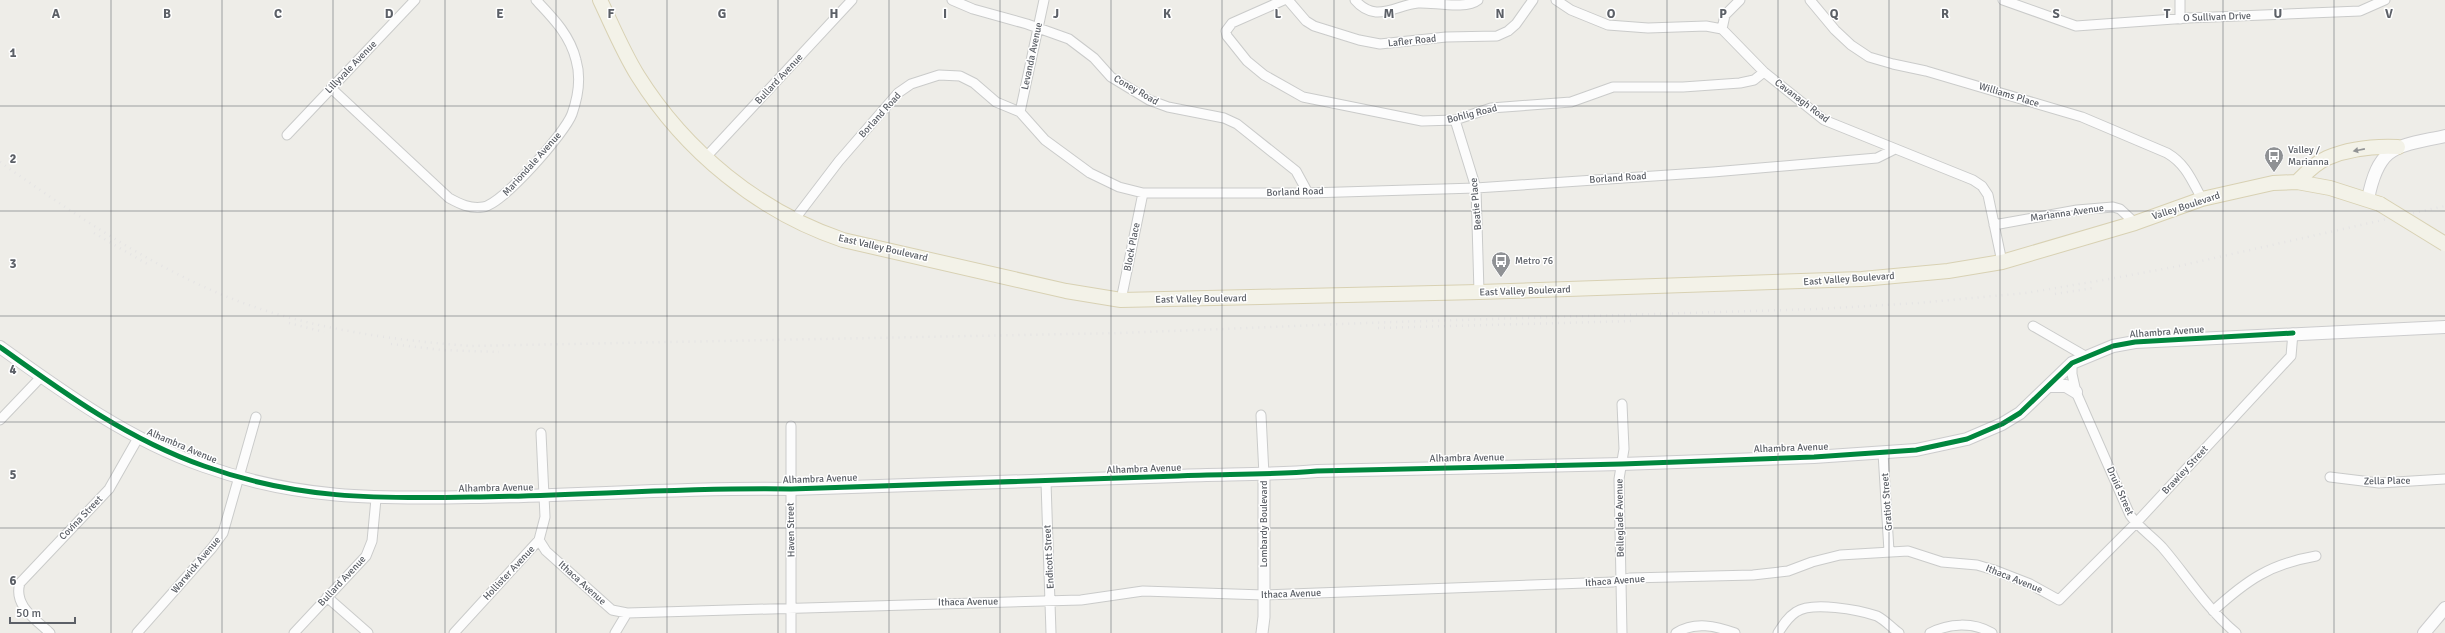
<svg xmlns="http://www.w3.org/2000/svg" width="2445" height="633" viewBox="0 0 2445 633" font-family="Signika,sans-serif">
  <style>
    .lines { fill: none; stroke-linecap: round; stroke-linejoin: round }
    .minor-casing { stroke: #cacbca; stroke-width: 11 }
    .tertiary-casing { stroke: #cacbca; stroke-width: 13 }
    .secondary-casing { stroke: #cccccd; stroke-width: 14 }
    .primary-casing { stroke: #d8d1b3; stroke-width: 16 }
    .minor { stroke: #fcfcfc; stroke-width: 9 }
    .tertiary { stroke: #fcfcfc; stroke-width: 11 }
    .secondary { stroke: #fcfcfc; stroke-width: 12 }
    .primary { stroke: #f3f2e8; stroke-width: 14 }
    .rail { stroke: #e5e4e4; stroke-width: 2.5; stroke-dasharray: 1 5; stroke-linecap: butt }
    .primary-bridge-casing { stroke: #d8d1b3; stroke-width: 16; stroke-linecap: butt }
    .primary-bridge { stroke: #f3f2e8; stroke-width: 14 }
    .cycleway-casing { stroke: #fff; stroke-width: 8 }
    .cycleway { stroke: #00873e; stroke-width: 5 }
    .oneway { fill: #919394 }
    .grid { fill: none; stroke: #5c6067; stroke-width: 1; stroke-opacity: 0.55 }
    .labels { text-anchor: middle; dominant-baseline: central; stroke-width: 3; stroke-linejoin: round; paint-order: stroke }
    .street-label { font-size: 10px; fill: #5c6067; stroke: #fff }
    .poi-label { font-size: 10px; fill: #5c6067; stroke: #fff; text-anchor: start }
    .grid-label { font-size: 13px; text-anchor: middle; font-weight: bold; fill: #5c6067; stroke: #fff; stroke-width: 3; stroke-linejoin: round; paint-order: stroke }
  </style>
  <rect width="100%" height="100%" fill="#eeede8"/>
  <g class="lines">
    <g class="minor-casing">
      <path id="minor" d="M952 0 973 9 1027 24 1069 39 1094 58 1111 77 1149 100 1168 107 1224 118 1237 124 1296 171 1308 193
        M1284 0 1232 23 1226 31 1227 36 1247 61 1264 75 1303 97 1422 121 1455 120 1491 108 1571 102 1613 87H1683L1740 83 1754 80 1764 72
        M1288 0 1306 21 1314 26 1359 40 1380 44 1446 37 1497 36 1508 31 1516 24 1533 0
        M1355 0C1360 6 1368 11 1376 12 1390 13 1404 4 1418 3 1433 2 1466 10 1478 0
        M1556 0 1571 10 1608 25 1648 28 1706 26 1722 29 1764 72 1824 120 1973 180 1982 186 1988 195 2002 262
        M1810 0 1835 30 1851 45 1869 57 1893 64 1926 71 2082 117 2167 153C2186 164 2192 181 2202 199
        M2003 0 2076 26 2188 18 2360 11 2385 0
        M2180 0V19
        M1722 29 1725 15 1740 0
        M331 88 449 198C460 204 470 209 483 207 503 204 565 133 572 114 578 97 581 77 576 60 570 35 553 18 536 0
        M1020 112 1044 0
        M1455 120 1476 188 1479 292
        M287 135 415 0
        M706 157 852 0
        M794 220 839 161 898 93 911 84 939 75 960 76 974 83 996 102 1020 112 1045 140 1090 173 1119 187 1143 193H1308L1476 188 1713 172 1877 158 1895 149
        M1994 225 2077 210 2113 207 2120 209 2135 223
        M1121 300 1143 193
        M2033 326 2085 356
        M2072 363V374L2076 392 2130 515C2139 528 2152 536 2162 547 2187 576 2207 609 2236 633
        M1622 404 1624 449 1619 479 1622 633
        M1261 415 1264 475
        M0 420 41 377
        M791 426V633
        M1883 453 1889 551
        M2330 477 2379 483 2445 479
        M1046 482 1051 633
        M539 540 546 551 612 610 627 613 1081 600 1143 591 1264 595 1613 582 1630 578 1753 575 1788 571 1812 562 1840 555 1908 551 1942 562 1977 565 1994 570 2030 584 2059 600 2136 523 2291 356 2293 333
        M327 597 368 633
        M2213 611C2247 580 2270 564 2316 556
        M50 633C35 619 13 605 20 583L109 489 138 438
        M137 633 212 548 223 533 256 417
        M294 633 366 556 372 541 376 499
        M454 633 539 540 545 517 541 433
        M615 633 627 613
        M1676 633C1695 621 1716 626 1735 633
        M1778 633C1783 625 1788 617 1796 612 1812 601 1859 610 1877 616 1885 620 1892 628 1899 633
        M1930 633C1949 623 1973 622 1992 633"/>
    </g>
    <g class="tertiary-casing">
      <path id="tertiary" d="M1262 633 1264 617V475"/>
    </g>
    <g class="secondary-casing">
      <path id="secondary" d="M2368 199C2379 144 2396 147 2445 136
        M0 347C64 393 129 440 204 466 296 499 375 499 471 497 578 496 685 487 791 489 920 485 1049 481 1178 476 1225 474 1271 475 1317 471L1622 464 1814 457 1916 450 1967 439 2002 424 2020 413 2072 363 2113 346 2135 342 2445 327
        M2048 386H2066L2076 392
        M2424 633 2445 608"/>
    </g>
    <g class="primary-casing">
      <path id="primary" d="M600 0C612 25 623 52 638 76 685 151 759 212 843 240L1066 291 1121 300 1479 292 1862 279 1948 271 2002 262 2135 223 2202 199 2273 183 2297 182 2330 188 2380 204
        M2297 182C2306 173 2315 163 2327 158 2348 149 2375 146 2398 147"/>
    </g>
    <use href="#minor" class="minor"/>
    <use href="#tertiary" class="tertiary"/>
    <use href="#secondary" class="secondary"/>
    <use href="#primary" class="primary"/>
    <path class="rail" d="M0 162C64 207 129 252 200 285 285 325 378 339 470 346L1122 333 1394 322 1818 309 1918 303 2026 293 2115 278 2179 266 2445 206
      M94 233 149 265
      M2055 294 2093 288
      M289 323 324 332
      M1378 328 1634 321
      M391 344 442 350 499 352"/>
    <g class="primary-bridge-casing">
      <path id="primary-bridge" d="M2380 204 2445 244"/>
    </g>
    <use href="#primary-bridge" class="primary-bridge"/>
    <g class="cycleway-casing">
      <path id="cycleway" d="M0 347C64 393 129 440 204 466 296 499 375 499 471 497 578 496 685 487 791 489 920 485 1049 481 1178 476 1225 474 1271 475 1317 471L1622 464 1814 457 1916 450 1967 439 2002 424 2020 413 2072 363 2113 346 2135 342 2293 333"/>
    </g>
    <use href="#cycleway" class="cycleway"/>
  </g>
  <defs><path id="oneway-solid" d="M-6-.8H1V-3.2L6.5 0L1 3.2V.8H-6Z"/></defs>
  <use class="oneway" href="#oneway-solid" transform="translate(2359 150) rotate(169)"/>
  <path class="grid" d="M111 0V633M222 0V633M333 0V633M445 0V633M556 0V633M667 0V633M778 0V633M889 0V633M1000 0V633M1111 0V633M1222 0V633M1334 0V633M1445 0V633M1556 0V633M1667 0V633M1778 0V633M1889 0V633M2000 0V633M2112 0V633M2223 0V633M2334 0V633M0 106H2445M0 211H2445M0 316H2445M0 422H2445M0 528H2445"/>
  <defs>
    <g id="bus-pin" transform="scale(1)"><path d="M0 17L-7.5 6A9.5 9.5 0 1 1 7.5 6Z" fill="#8f9194" stroke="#fff"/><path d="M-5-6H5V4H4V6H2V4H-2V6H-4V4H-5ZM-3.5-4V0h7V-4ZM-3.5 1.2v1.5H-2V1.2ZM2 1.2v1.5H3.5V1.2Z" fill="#fff"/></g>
  </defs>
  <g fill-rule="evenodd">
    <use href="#bus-pin" x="2274" y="156"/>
    <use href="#bus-pin" x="1501" y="261"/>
  </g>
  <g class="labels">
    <g class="street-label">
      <text transform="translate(2217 17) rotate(-2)">O Sullivan Drive</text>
      <text transform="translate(1412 41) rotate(-6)">Lafler Road</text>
      <text transform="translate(1032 56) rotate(-78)">Levanda Avenue</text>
      <text transform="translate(351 67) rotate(-46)">Lillyvale Avenue</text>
      <text transform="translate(779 79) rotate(-47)">Bullard Avenue</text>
      <text transform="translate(1136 90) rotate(30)">Coney Road</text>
      <text transform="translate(2009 95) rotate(17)">Williams Place</text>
      <text transform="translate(1802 101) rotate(37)">Cavanagh Road</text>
      <text transform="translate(1472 114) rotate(-14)">Bohlig Road</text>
      <text transform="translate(880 115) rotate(-48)">Borland Road</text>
      <text transform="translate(532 164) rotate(-48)">Mariondale Avenue</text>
      <text transform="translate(1618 178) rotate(-4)">Borland Road</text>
      <text transform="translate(1295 192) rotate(-2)">Borland Road</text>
      <text transform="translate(1476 204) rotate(-95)">Beatie Place</text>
      <text transform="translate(2186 206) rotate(-18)">Valley Boulevard</text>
      <text transform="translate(2067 213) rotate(-8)">Marianna Avenue</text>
      <text transform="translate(1132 247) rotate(-79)">Block Place</text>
      <text transform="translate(883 248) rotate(13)">East Valley Boulevard</text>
      <text transform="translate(1849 279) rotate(-4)">East Valley Boulevard</text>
      <text transform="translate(1525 291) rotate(-2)">East Valley Boulevard</text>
      <text transform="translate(1201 299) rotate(-1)">East Valley Boulevard</text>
      <text transform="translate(2167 332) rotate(-4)">Alhambra Avenue</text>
      <text transform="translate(182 446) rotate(23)">Alhambra Avenue</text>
      <text transform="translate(1791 448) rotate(-2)">Alhambra Avenue</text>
      <text transform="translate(1467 458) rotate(-1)">Alhambra Avenue</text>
      <text transform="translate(1144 469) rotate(-2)">Alhambra Avenue</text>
      <text transform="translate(2185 470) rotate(-47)">Brawley Street</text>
      <text transform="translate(820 479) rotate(-2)">Alhambra Avenue</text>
      <text transform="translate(2387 481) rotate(-1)">Zella Place</text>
      <text transform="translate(496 488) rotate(-1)">Alhambra Avenue</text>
      <text transform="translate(2120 491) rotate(66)">Druid Street</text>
      <text transform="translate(1887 502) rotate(-94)">Gratiot Street</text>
      <text transform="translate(81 518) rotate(-46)">Covina Street</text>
      <text transform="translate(1620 518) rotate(-91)">Belleglade Avenue</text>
      <text transform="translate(1264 524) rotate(-90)">Lombardy Boulevard</text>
      <text transform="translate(791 530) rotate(-91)">Haven Street</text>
      <text transform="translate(1049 557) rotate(-93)">Endicott Street</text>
      <text transform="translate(196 565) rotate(-50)">Warwick Avenue</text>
      <text transform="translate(509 573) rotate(-47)">Hollister Avenue</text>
      <text transform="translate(2014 579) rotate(22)">Ithaca Avenue</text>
      <text transform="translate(342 581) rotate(-47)">Bullard Avenue</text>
      <text transform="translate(1615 581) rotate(-4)">Ithaca Avenue</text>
      <text transform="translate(582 583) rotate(42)">Ithaca Avenue</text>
      <text transform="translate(1291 594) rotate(-2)">Ithaca Avenue</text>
      <text transform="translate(968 602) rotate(-1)">Ithaca Avenue</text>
    </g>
    <g class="poi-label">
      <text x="2288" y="150">Valley /<tspan x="2288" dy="12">Marianna</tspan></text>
      <text x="1515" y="261">Metro 76</text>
    </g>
  </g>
  <g class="grid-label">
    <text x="56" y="18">A</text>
    <text x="167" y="18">B</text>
    <text x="278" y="18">C</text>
    <text x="389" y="18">D</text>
    <text x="500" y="18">E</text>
    <text x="611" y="18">F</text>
    <text x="722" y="18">G</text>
    <text x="834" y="18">H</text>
    <text x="945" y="18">I</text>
    <text x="1056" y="18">J</text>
    <text x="1167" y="18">K</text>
    <text x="1278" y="18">L</text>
    <text x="1389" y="18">M</text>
    <text x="1500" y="18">N</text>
    <text x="1611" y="18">O</text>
    <text x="1723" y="18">P</text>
    <text x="1834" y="18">Q</text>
    <text x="1945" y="18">R</text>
    <text x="2056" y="18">S</text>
    <text x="2167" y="18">T</text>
    <text x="2278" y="18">U</text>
    <text x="2389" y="18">V</text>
    <text x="13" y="57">1</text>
    <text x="13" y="163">2</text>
    <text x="13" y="268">3</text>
    <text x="13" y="374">4</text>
    <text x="13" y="479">5</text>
    <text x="13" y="585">6</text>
  </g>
  <path d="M10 617v6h65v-6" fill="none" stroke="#5c6067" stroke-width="2"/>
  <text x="16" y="617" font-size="12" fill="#5c6067" stroke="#ffffff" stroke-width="3" paint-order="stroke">50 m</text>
</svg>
